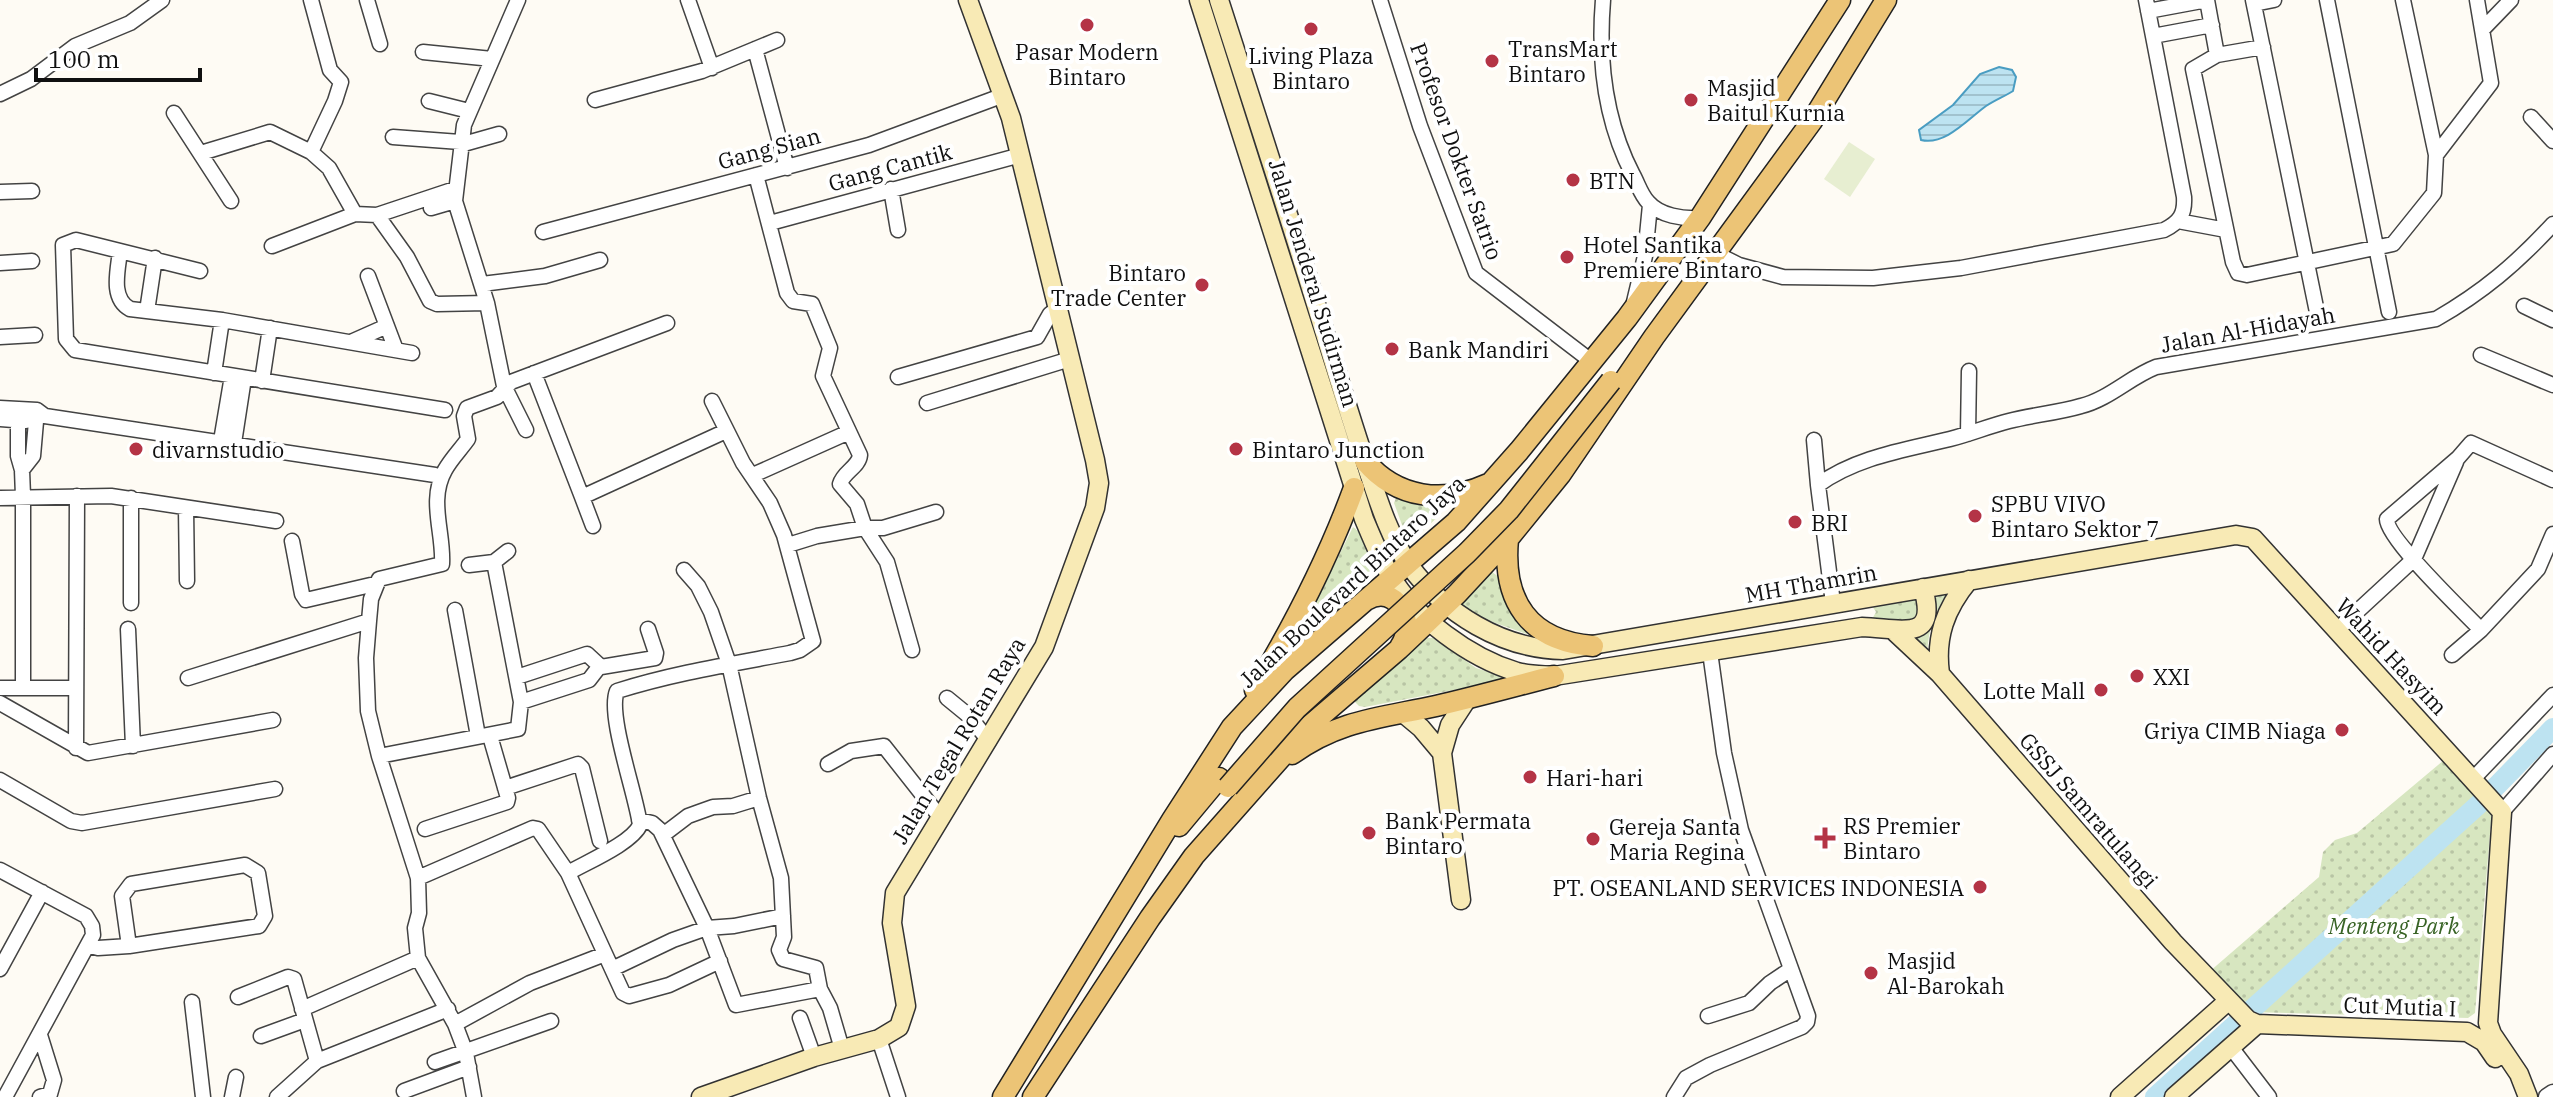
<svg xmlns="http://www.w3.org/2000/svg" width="2553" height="1097" viewBox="0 0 2553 1097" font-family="'IBM Plex Serif',serif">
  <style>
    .park { fill: url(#park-dots) }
    .pitch { fill: #e7eed1 }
    .water { fill: url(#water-rules); stroke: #4a9dc2; stroke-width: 2 }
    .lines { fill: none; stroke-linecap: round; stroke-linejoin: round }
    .river { stroke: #bde3f1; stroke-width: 20 }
    .minor-casing { stroke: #434343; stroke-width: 17 }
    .tertiary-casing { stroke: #434343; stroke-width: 19 }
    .secondary-casing { stroke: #323232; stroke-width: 21 }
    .primary-casing { stroke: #212121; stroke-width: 23 }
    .minor { stroke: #fff; stroke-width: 14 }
    .tertiary { stroke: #fff; stroke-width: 16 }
    .secondary { stroke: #f8eab5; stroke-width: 18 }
    .primary { stroke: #ecc476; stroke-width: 20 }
    .primary-bridge-casing { stroke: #212121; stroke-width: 23; stroke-linecap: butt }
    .primary-bridge { stroke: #ecc476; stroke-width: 20 }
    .poi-dot { fill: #b43446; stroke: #fff; stroke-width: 3 }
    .labels { text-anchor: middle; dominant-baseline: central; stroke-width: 8; stroke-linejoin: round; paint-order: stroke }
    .poi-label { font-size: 22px; fill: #101010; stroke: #fff; text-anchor: start }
    .street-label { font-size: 22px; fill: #101010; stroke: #fff }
    .park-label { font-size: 22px; font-style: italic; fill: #386325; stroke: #fff }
  </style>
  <defs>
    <pattern id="park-dots" width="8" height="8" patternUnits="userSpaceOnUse" patternTransform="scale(2)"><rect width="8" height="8" fill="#d7e6c0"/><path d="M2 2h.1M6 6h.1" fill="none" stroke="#b8c4a4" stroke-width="1.8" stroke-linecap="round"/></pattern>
    <pattern id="water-rules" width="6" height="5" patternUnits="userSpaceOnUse" patternTransform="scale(2)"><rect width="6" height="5" fill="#bde3f1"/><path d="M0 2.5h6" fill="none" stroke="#a1c2ce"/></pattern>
  </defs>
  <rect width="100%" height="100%" fill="#fefbf4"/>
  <path class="park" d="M1403 497 1412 504 1439 506 1442 509V513L1414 539 1406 536 1394 503 1396 498Z
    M1353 527C1364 534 1377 559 1377 572L1301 643 1297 640Z
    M1492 572 1499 577 1507 604 1528 630 1527 634 1481 618 1459 605Z
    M1954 586C1935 613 1929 622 1927 656L1871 621 1876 612 1869 601Z
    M1427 638H1433L1476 668 1511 679 1365 707 1359 706 1355 702 1356 698Z
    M2444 760 2492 810 2475 1013 2468 1018 2249 1012 2209 972 2319 877 2323 852 2335 840 2357 833Z"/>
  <path class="pitch" d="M1849 142 1875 159 1850 197 1824 179Z"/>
  <path class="water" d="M1999 67 2012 70 2016 77 2013 91C2005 96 1995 100 1986 106 1968 119 1945 146 1921 140L1919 130 1953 105 1980 74Z"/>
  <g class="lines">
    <path class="river" d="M2155 1097 2478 805 2553 728"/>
    <g class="minor-casing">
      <path id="minor" d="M311 0 330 70 341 82 335 101 311 152
        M367 0 380 44
        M518 0 464 125 455 201 487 303 504 386 526 430
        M688 0 712 68
        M1380 0 1420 126 1476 273 1591 361
        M1603 0C1598 60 1605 121 1633 175 1638 184 1641 195 1648 202 1660 216 1683 219 1700 218
        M2207 0 2217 55
        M2253 0 2318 317
        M2327 0 2389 312
        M2403 0 2436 155
        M2254 4 2274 0
        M2148 11 2207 0
        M2483 29 2511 0
        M2153 36 2212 25
        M2263 47 2217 55 2193 69 2233 262 2238 273 2247 275 2393 244 2434 193 2436 155 2491 83 2477 0
        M755 49 787 168
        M423 52 492 59
        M0 94 31 79 75 46 130 23 162 0
        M595 100 702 71 777 40
        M429 101 469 111
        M174 113 231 201
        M2531 117 2553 141
        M393 137 460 142
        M460 145 499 134
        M201 153 270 132 311 152 329 168 355 214 377 215 455 189
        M756 175 787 293 793 301 812 304 830 348 823 376 860 455C859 467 843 472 840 484L857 504 865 528 887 562 912 650
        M891 189 898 230
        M0 192 32 191
        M431 208 455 201
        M377 215 407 257 430 301 437 304 487 303
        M2178 221 2226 230
        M770 223 1021 155
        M543 232 869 145 1004 95
        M272 246 355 214
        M120 251C118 270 110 298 130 309L222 320 412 353
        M1717 254 1739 265 1783 277 1873 278 1961 268 2164 230C2180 222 2185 214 2184 197L2146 0
        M0 263 32 261
        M200 271 76 240 63 245 66 339 75 350 445 410
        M368 276 396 350
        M482 284 545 276 600 260
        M1634 302 1645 256 1650 205
        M2524 306 2553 320
        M147 311 155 258
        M0 337 35 335
        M351 342 387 326
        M2481 355 2553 385
        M214 373 222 320
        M534 373 582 497 726 431
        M898 377 1037 337 1050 314 1058 308
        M262 381 270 328
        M927 403 1070 359
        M0 408 37 410 45 416 435 475
        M18 409V456L22 470 23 496V688
        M0 419 26 421
        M1968 434 1969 371
        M1814 440 1818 485
        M221 441 232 376
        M234 443 244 378
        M22 470 33 456 37 410
        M753 475 849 432
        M582 497 593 526
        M0 498 111 496 276 521
        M131 498V603
        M186 508 187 581
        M292 541 302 594 306 600 375 584
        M788 545 817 536 865 528H883L936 512
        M469 565 494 562 508 551
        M684 570 698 586 711 612 729 664 759 798 781 878 784 937 779 950 783 959 816 968 820 989 830 1008 842 1049
        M1833 603 1818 485C1856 457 1905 450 1950 439 1970 434 1989 426 2009 421 2032 415 2057 413 2081 406 2109 399 2130 377 2156 367L2436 319C2483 292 2516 264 2553 224
        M455 610 478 736
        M128 629 133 746
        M2481 630C2464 612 2386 538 2387 519L2458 458 2471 443 2553 480
        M2336 631 2414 559 2456 462
        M2452 655 2481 630 2538 569 2553 534
        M517 677 587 654 601 667 655 658 656 653 648 629
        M188 678 369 621
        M0 688H76
        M947 698 969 716 989 741
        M521 702 589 680 599 667
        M0 703 88 753 273 720
        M76 748 77 496
        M379 756 518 729 521 702 494 562
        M828 764 851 751 884 746 940 817
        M2473 779 2553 695
        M0 780 71 821 82 823 275 789
        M505 788 578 764 582 768 600 841
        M2502 812 2553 754
        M639 820 652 823 660 830 707 928 736 1005 820 989
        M425 829 507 802 508 798 490 736
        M663 835 688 816 699 812 713 807 733 806 759 798
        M0 870 86 916 92 926 93 935 5 1097
        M568 873C587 862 632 843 640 825 636 794 607 715 617 691 674 673 732 664 790 653L800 650 813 641 784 535 770 503 743 463 712 401
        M418 878 533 828 538 829 568 873 623 993 629 996 669 985 720 961
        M90 946 98 948 129 946 259 926 265 916 258 873 245 865 131 884 122 896 129 946
        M0 969 42 892
        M612 969 673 940 707 928 734 926 783 916
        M238 997 288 977 294 979 317 1061 277 1097
        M192 1002 203 1097
        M302 1009 418 958
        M1708 1016 1749 1003 1770 983 1791 969
        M800 1018 814 1057
        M455 1024 530 983 605 954
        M261 1036 305 1020
        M879 1039 898 1097
        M2230 1046 2269 1097
        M317 1061 448 1009
        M435 1062 551 1021
        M404 1091 469 1067
        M40 1097 50 1094 54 1080 40 1035
        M232 1097 236 1077
        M474 1097 466 1053 455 1024 418 958 415 928 419 913 418 878 379 756 368 711 366 658 369 621 371 599 379 579 442 564C444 533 428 500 445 470 451 459 461 449 468 439L464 416 467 408 497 397 511 382 667 323
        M1674 1097 1686 1078 1710 1065 1802 1027 1807 1022 1808 1016 1741 830 1724 753 1710 652"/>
    </g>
    <g class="tertiary-casing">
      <path id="tertiary" d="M2547 1097 2553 1093"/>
    </g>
    <g class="secondary-casing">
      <path id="secondary" d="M1199 0 1364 519C1372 538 1380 558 1390 575 1415 618 1470 658 1517 672 1529 675 1542 675 1554 676L1862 627C1900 628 1939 644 1923 588
        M1219 0C1255 112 1292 224 1326 337 1340 383 1354 430 1370 476 1380 506 1391 539 1409 565 1445 614 1502 649 1563 650L2236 535 2253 538 2502 812 2488 1023 2492 1034 2519 1074 2528 1097
        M1894 631 1940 674 2173 942 2248 1020 2257 1024 2467 1032 2484 1042 2495 1058
        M1940 674C1935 637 1945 609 1969 580
        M1403 713 1421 728 1442 753
        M1461 900 1442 753 1450 725 1467 699
        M701 1097 814 1057 879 1039 899 1027 906 1006 892 923 895 893 1044 647 1095 508 1099 483 1095 460 1011 118 968 0
        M2120 1097 2228 1001
        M2174 1097 2257 1024"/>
    </g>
    <g class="primary-casing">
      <path id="primary" d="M1365 461C1397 499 1444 504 1488 484
        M1508 539C1502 601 1529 641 1593 646
        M1366 600C1397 582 1417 623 1400 647
        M1255 690C1294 625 1328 559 1354 488
        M1292 754C1339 720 1381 718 1436 706 1475 697 1515 686 1554 676
        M1179 826 1219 778
        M1003 1097 1172 820 1232 727 1285 670 1456 522 1519 451 1627 318 1700 218 1840 0
        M1033 1097 1150 918 1194 856 1308 727 1399 649 1457 594 1508 539 1560 475 1654 337 1812 121 1886 0"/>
    </g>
    <use href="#minor" class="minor"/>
    <use href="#tertiary" class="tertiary"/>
    <use href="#secondary" class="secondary"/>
    <use href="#primary" class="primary"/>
    <g class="primary-bridge-casing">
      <path id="primary-bridge" d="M1228 787 1297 708 1467 553 1509 510 1611 381"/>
    </g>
    <use href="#primary-bridge" class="primary-bridge"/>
  </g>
  <g class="poi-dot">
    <circle cx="1087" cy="25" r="8"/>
    <circle cx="1311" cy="29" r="8"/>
    <circle cx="1492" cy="61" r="8"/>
    <circle cx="1691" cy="100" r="8"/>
    <circle cx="1573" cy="180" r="8"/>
    <circle cx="1567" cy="257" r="8"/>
    <circle cx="1202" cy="285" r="8"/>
    <circle cx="1392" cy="349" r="8"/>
    <circle cx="136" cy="449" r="8"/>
    <circle cx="1236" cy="449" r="8"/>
    <circle cx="1975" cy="516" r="8"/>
    <circle cx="1795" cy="522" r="8"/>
    <circle cx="2137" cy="676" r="8"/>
    <circle cx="2101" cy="690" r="8"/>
    <circle cx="2342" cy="730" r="8"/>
    <circle cx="1530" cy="777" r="8"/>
    <circle cx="1369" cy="833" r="8"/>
    <path d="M1821 826h8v8h8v8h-8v8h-8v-8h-8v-8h8z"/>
    <circle cx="1593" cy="839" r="8"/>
    <circle cx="1980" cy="887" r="8"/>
    <circle cx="1871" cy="973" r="8"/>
  </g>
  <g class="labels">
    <g class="poi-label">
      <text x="1508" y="48">TransMart<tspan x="1508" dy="25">Bintaro</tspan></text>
      <text x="1087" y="51" text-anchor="middle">Pasar Modern<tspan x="1087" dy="25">Bintaro</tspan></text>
      <text x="1311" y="55" text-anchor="middle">Living Plaza<tspan x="1311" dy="25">Bintaro</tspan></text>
      <text x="1707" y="87">Masjid<tspan x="1707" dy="25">Baitul Kurnia</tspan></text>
      <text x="1589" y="180">BTN</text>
      <text x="1583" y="244">Hotel Santika<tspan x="1583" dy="25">Premiere Bintaro</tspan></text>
      <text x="1186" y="272" text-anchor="end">Bintaro<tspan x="1186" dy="25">Trade Center</tspan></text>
      <text x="1408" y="349">Bank Mandiri</text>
      <text x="152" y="449">divarnstudio</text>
      <text x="1252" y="449">Bintaro Junction</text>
      <text x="1991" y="503">SPBU VIVO<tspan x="1991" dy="25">Bintaro Sektor 7</tspan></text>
      <text x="1811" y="522">BRI</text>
      <text x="2153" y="676">XXI</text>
      <text x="2085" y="690" text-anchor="end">Lotte Mall</text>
      <text x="2326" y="730" text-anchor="end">Griya CIMB Niaga</text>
      <text x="1546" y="777">Hari-hari</text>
      <text x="1385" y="820">Bank Permata<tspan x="1385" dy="25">Bintaro</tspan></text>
      <text x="1843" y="825">RS Premier<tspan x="1843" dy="25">Bintaro</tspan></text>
      <text x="1609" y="826">Gereja Santa<tspan x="1609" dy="25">Maria Regina</tspan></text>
      <text x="1964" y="887" text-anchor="end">PT. OSEANLAND SERVICES INDONESIA</text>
      <text x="1887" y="960">Masjid<tspan x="1887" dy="25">Al-Barokah</tspan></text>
    </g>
    <g class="street-label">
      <text transform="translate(769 148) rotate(-15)">Gang Sian</text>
      <text transform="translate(1457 151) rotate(70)">Profesor Dokter Satrio</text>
      <text transform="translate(890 167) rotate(-15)">Gang Cantik</text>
      <text transform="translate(1314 283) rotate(73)">Jalan Jenderal Sudirman</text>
      <text transform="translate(2248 329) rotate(-10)">Jalan Al-Hidayah</text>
      <text transform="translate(1352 581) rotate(-43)">Jalan Boulevard Bintaro Jaya</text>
      <text transform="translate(1811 583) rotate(-10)">MH Thamrin</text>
      <text transform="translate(2392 656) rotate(47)">Wahid Hasyim</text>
      <text transform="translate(958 740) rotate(-59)">Jalan Tegal Rotan Raya</text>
      <text transform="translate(2089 810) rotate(49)">GSSJ Samratulangi</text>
      <text transform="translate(2400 1006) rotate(2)">Cut Mutia I</text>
    </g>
    <g class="park-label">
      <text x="2394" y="925">Menteng Park</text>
    </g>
  </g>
  <path d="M36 68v12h164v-12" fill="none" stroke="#101010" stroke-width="4"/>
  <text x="48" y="68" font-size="24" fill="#101010" stroke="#ffffff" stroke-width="6" paint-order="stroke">100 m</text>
</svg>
